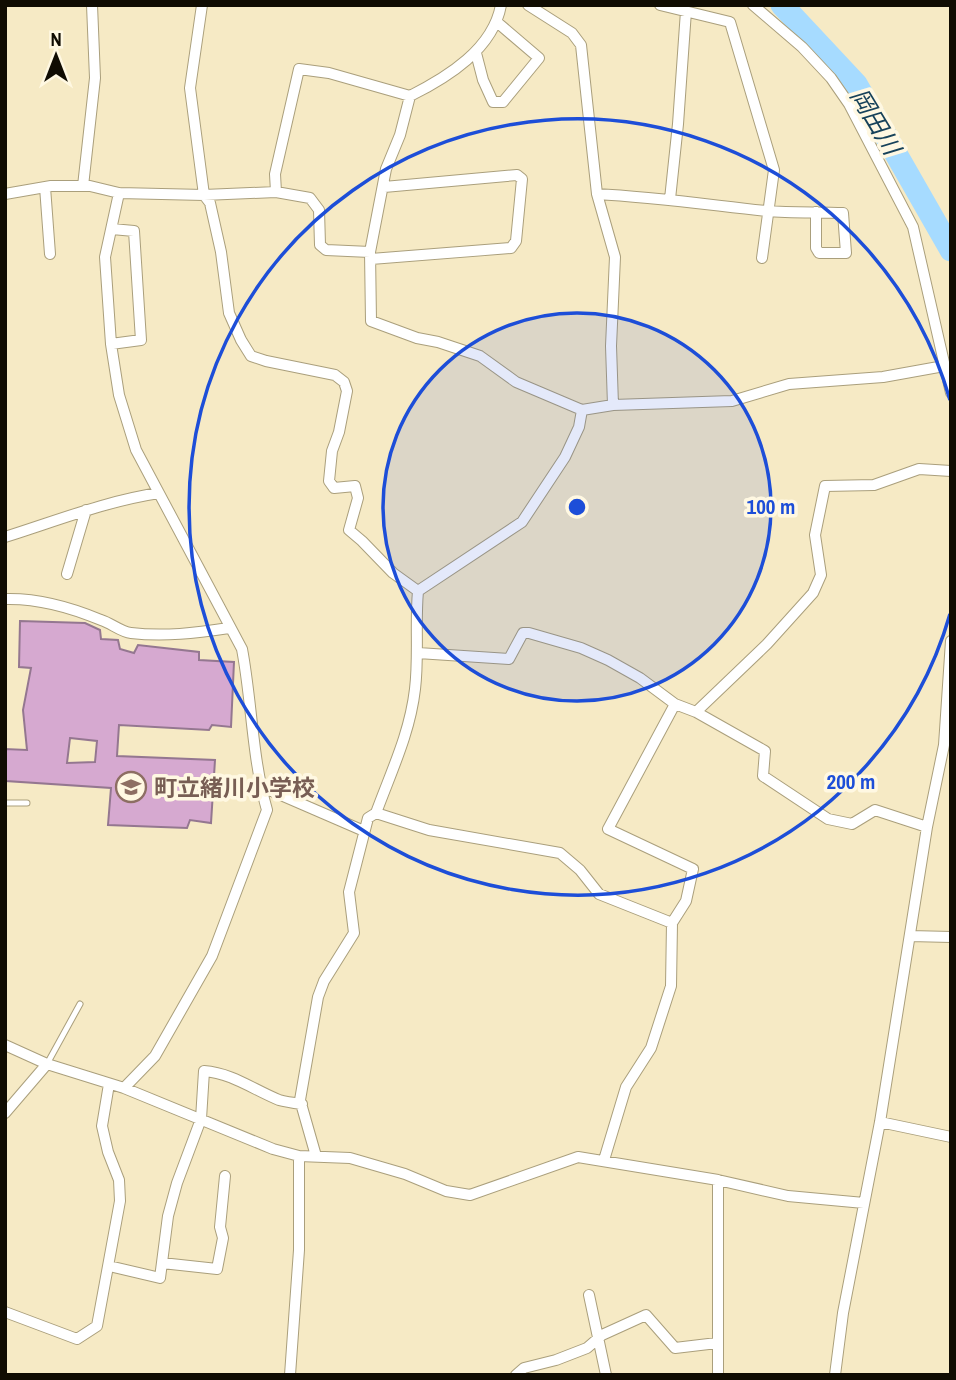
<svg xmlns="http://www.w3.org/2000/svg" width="956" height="1380" viewBox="0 0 956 1380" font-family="'Archivo Narrow','Noto Sans JP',sans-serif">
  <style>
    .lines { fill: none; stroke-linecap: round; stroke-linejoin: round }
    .river { stroke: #a6dbff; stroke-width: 23 }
    .building { fill: #d6a9d0; stroke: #947790; stroke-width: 2; fill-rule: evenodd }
    .service-casing { stroke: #aa9f7c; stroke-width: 7 }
    .minor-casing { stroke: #aa9f7c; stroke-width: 12 }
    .service { stroke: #fff; stroke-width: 5 }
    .minor { stroke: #fff; stroke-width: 10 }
    .ring { fill: none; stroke: #1d4ed8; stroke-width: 3.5 }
    .labels { text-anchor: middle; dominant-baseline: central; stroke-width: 7; stroke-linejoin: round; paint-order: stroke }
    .education-label { font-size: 23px; font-weight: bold; fill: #785e54; stroke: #fff8e2; text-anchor: start }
    .water-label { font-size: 24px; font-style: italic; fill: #17425a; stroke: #fff8e2 }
    .centre { fill: #1d4ed8; stroke: #fff8e2; stroke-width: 3.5 }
    .ring-label { font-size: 21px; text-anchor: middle; font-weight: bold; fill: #1d4ed8; stroke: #fff8e2; stroke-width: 7; stroke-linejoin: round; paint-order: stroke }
  </style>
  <rect width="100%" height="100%" fill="#f6eac5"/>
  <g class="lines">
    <path class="river" d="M782 5 856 84 951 250"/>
  </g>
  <path class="building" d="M20 621 85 623 100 630 101 639 118 640 120 649 134 653 138 645 199 652V660L234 662 231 727 212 725 209 730 119 725 117 756 215 760 211 823 190 820 187 828 108 825 111 788 6 781 5 749 27 750 23 710 31 668 19 667ZM70 738 97 741 95 762 67 763Z"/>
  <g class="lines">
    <g class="service-casing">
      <path id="service" d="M5 803H27
        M47 1064 80 1004"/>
    </g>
    <g class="minor-casing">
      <path id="minor" d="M202 5 190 88 204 195 210 203 221 252 229 313 241 340 251 356 266 361 335 375 344 382 347 391 339 432 332 451 329 481 334 488 355 486 358 498 349 530 362 541 393 573 418 591
        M501 5C493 49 448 77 410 96L400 135 386 169 370 252 371 321 417 338 438 342 480 356 516 382 582 410 613 405 732 401 789 384 883 377 944 366
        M528 5 572 33 581 45 597 194 615 257 611 346 613 405
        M660 5 730 22 774 170 762 258
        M753 5 802 47 831 78 849 104 913 227 951 393
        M476 53 483 80 493 102H503L539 58 498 23
        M83 186 95 78 92 5
        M45 187 50 254
        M276 192 275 174 299 69 329 73 410 96
        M119 193 105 257 111 344 119 395 136 450 242 649C252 702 252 758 267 810L212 956 155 1056 124 1088
        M5 194 51 186H90L119 193 204 195 276 192 310 198 319 210 320 245 326 250 370 252
        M597 194C654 197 710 205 766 211 792 213 818 212 843 213L846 253H819L816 248V212
        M670 199 678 124 686 11
        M371 259 511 248 516 241 522 179 517 175 384 187
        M111 344 141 340 134 231 112 229
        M5 537C56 521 106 501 159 493
        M67 574 86 510
        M418 591 522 522 565 457 579 427 582 410
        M5 599C38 598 70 607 101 620 111 623 121 632 131 633 164 637 196 633 229 628
        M418 653 509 659 523 633H529L581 648 608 660 640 678 675 704 696 712 765 751 763 776 828 819 852 824 875 810 927 827
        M696 712 767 644 813 593 821 575 815 535 825 486 874 485 919 469 951 471
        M260 786 364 831
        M376 813 429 830 560 853 580 870 599 894 672 923 671 986 651 1048 626 1087 604 1160
        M672 923 686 901 693 869 608 829 675 704
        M910 936 951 937
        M5 1045 47 1064 124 1088 273 1149 299 1156 350 1158 405 1174 446 1191 470 1195 578 1157 718 1180 788 1196 864 1203
        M5 1113 47 1064
        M880 1122 951 1137
        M316 1156 300 1100 318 997 324 981 354 933 349 892 368 818 376 813C391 772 410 733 415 689 419 656 415 624 418 591
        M718 1180V1375
        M162 1263 217 1269 223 1238 220 1227 225 1176
        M109 1266 160 1278 168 1216 177 1183 201 1119 204 1071C232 1073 254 1090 279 1100 286 1102 294 1103 302 1104
        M589 1295 606 1375
        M5 1312 77 1339 97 1326 120 1201 119 1180 108 1152 102 1126 109 1084
        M290 1375 299 1250V1156
        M516 1375 524 1368 556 1360 587 1348 602 1335 646 1315 675 1348 717 1343
        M835 1375 843 1313 880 1122 927 827 944 745 951 641"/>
    </g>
    <use href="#service" class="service"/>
    <use href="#minor" class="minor"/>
  </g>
  <circle cx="577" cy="507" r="194" fill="#1d4ed8" fill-opacity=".12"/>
  <g class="ring">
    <circle cx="577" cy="507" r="194"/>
    <path d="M950 614A388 388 0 1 1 950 400"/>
  </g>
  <defs>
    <g id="school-ring" transform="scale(1.575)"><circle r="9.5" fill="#fff8e2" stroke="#8d6e63" stroke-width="1.5"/><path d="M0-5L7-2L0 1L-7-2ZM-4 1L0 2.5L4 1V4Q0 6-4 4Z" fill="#8d6e63"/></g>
  </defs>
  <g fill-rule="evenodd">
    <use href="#school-ring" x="131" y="787"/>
  </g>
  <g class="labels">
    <g class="education-label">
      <text x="154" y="787">町立緒川小学校</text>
    </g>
    <g class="water-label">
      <text transform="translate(876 121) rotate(59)">岡田川</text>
    </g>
  </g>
  <circle cx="577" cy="507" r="10" class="centre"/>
  <g class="ring-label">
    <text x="771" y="514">100 m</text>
    <text x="851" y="789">200 m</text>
  </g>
  <rect width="956" height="1380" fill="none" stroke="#100c02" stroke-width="14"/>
  <g transform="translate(56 56)" stroke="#fff8e2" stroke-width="5" paint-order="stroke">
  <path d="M0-5L12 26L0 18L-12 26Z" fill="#100c02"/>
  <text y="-10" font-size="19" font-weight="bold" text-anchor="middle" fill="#100c02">N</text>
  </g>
</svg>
